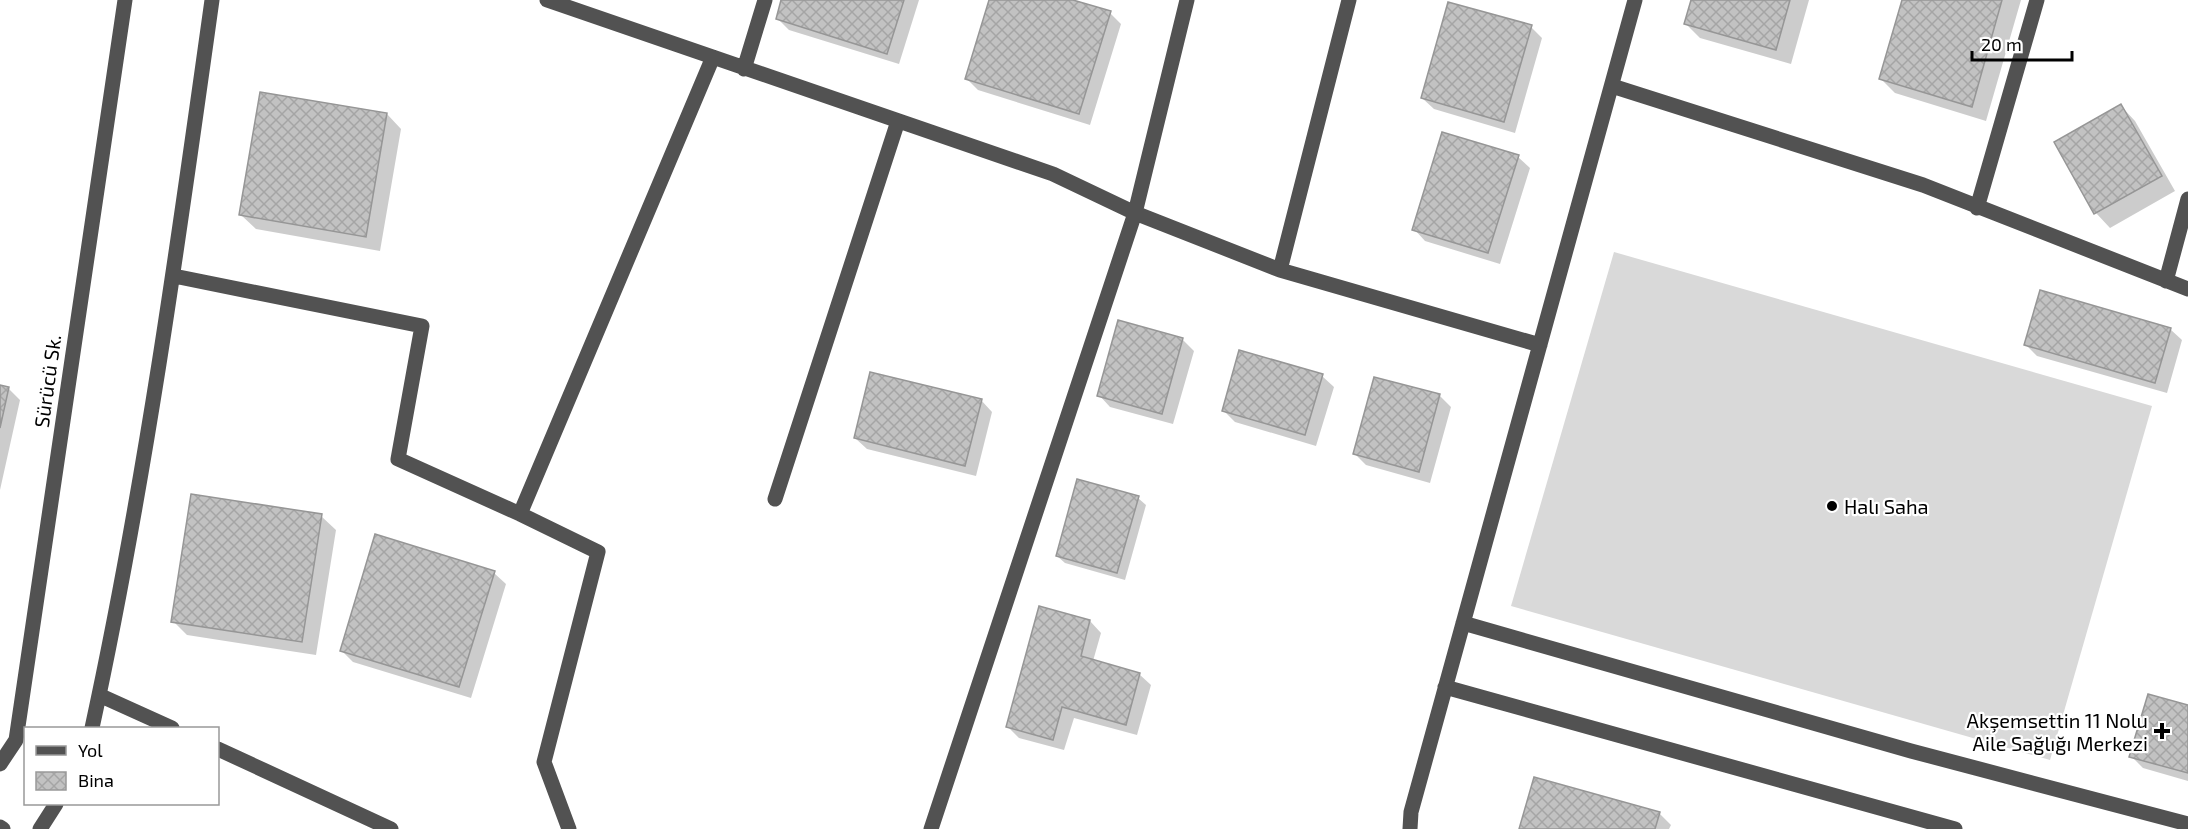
<svg xmlns="http://www.w3.org/2000/svg" width="2188" height="829" viewBox="0 0 2188 829" font-family="'Exo 2',sans-serif">
  <style>
    .grass { fill: #d9d9d9 }
    .shadow { fill: #0003 }
    .building { fill: url(#building-cross-hatch); stroke: #969696; stroke-width: 1.5 }
    .lines { fill: none; stroke-linecap: round; stroke-linejoin: round }
    .minor { stroke: #525252; stroke-width: 15 }
    .poi-dot { fill: #000; stroke: #fff; stroke-width: 2 }
    .labels { text-anchor: middle; dominant-baseline: central; stroke-width: 4.5; stroke-linejoin: round; paint-order: stroke }
    .street-label { font-size: 20px; fill: #000; stroke: #fff }
    .poi-label { font-size: 20px; fill: #000; stroke: #fff; text-anchor: start }
  </style>
  <defs>
    <pattern id="building-cross-hatch" width="8" height="8" patternUnits="userSpaceOnUse" patternTransform="scale(1.5)"><rect width="8" height="8" fill="#c2c2c2"/><path d="M0 0l8 8M0 8l8-8" fill="none" stroke="#a5a5a5"/></pattern>
  </defs>
  <rect width="100%" height="100%" fill="#fff"/>
  <path class="grass" d="M1614 252 2152 406 2050 760 1511 606Z"/>
  <path class="shadow" d="M783 0H919L899 64 789 30 777 18Z
    M991 0H1068L1110 13 1121 24 1090 125 978 90 967 79Z
    M1692 0H1809L1791 64 1700 38 1686 24Z
    M1904 0H2021L1986 121 1895 93 1881 79Z
    M1531 27 1542 38 1515 133 1434 109 1422 98Z
    M2121 106 2135 121 2175 191 2110 228 2096 213 2056 143Z
    M387 114 401 129 380 251 256 229 241 215Z
    M1518 157 1530 168 1500 264 1425 241 1414 229Z
    M2170 329 2182 340 2167 393 2037 356 2026 345Z
    M1182 339 1194 351 1173 424 1110 407 1099 395Z
    M1322 376 1334 387 1316 446 1235 422 1223 410Z
    M1376 378 1440 396 1451 407 1430 483 1366 465 1355 454Z
    M0 386 8 388 20 400 0 490Z
    M981 400 992 412 976 476 867 449 855 438Z
    M1138 498 1146 505 1125 580 1065 563 1057 556Z
    M321 516 336 530 316 655 187 635 173 621Z
    M494 573 506 584 471 698 353 662 341 650Z
    M1090 621 1101 633 1093 661 1139 674 1151 685 1137 735 1074 718 1064 750 1019 738 1008 727Z
    M2188 707V781L2143 768 2131 756Z
    M1659 813 1671 825 1669 829H1521Z"/>
  <path class="building" d="M781 0H904L887 54 776 19Z
    M989 0H1073L1111 11 1079 114 965 79Z
    M1691 0H1790L1776 50 1684 24Z
    M1902 0H2002L1972 107 1879 79Z
    M1448 2 1532 25 1504 122 1421 98Z
    M260 92 387 113 366 237 239 215Z
    M2121 104 2162 176 2094 214 2054 142Z
    M1442 132 1519 155 1488 253 1412 230Z
    M2040 290 2171 328 2155 383 2024 345Z
    M1118 320 1183 338 1162 414 1097 396Z
    M1239 350 1323 374 1305 435 1222 411Z
    M870 372 982 399 965 466 854 438Z
    M1374 377 1440 394 1419 472 1353 454Z
    M0 385 9 387 0 428Z
    M1077 479 1139 496 1117 573 1056 556Z
    M191 494 322 514 302 642 171 622Z
    M375 534 495 571 459 687 340 651Z
    M1039 606 1090 620 1081 656 1140 673 1126 725 1062 707 1053 740 1006 727Z
    M2148 694 2188 705V773L2129 757Z
    M1534 777 1660 812 1655 829H1519Z"/>
  <g class="lines">
    <path class="minor" d="M547 0 1053 174 1135 213 1187 0
      M744 69 765 0
      M1612 86 1923 185 2188 289
      M1977 208 2037 0
      M1280 270 1349 0
      M174 276 422 326 398 459 520 514 598 552 544 762 569 829
      M2166 281 2188 199
      M775 499 898 121
      M520 514 713 57
      M1463 623 1911 751 2188 824
      M1445 687 1955 829
      M99 695 172 728
      M92 728C144 488 178 244 212 0
      M218 749 391 829
      M0 764 16 740 125 0
      M0 827 3 829
      M40 829 56 804
      M931 829 1135 213 1280 270 1540 345
      M1410 829 1411 812 1635 0"/>
  </g>
  <g class="poi-dot">
    <circle cx="1832" cy="506" r="6"/>
    <path d="M2159 722h6v6h6v6h-6v6h-6v-6h-6v-6h6z"/>
  </g>
  <g class="labels">
    <g class="street-label">
      <text transform="translate(47 381) rotate(-82)">Sürücü Sk.</text>
    </g>
    <g class="poi-label">
      <text x="1844" y="506">Halı Saha</text>
      <text x="2148" y="720" text-anchor="end">Akşemsettin 11 Nolu<tspan x="2148" dy="23">Aile Sağlığı Merkezi</tspan></text>
    </g>
  </g>
  <rect x="24" y="727" width="195" height="78" fill="#ffffff" stroke="#999999" stroke-width="1.5"/>
  <rect x="36" y="746" width="30" height="9" fill="#525252" stroke="#999999" stroke-width="1.5"/>
  <text x="78" y="757" font-size="18" fill="#000000">Yol</text>
  <rect x="36" y="772" width="30" height="18" fill="url(#building-cross-hatch)" stroke="#999999" stroke-width="1.5"/>
  <text x="78" y="787" font-size="18" fill="#000000">Bina</text>
  <path d="M1972 51v9h100v-9" fill="none" stroke="#000000" stroke-width="3"/>
  <text x="1981" y="51" font-size="18" fill="#000000" stroke="#ffffff" stroke-width="4.5" paint-order="stroke">20 m</text>
</svg>
